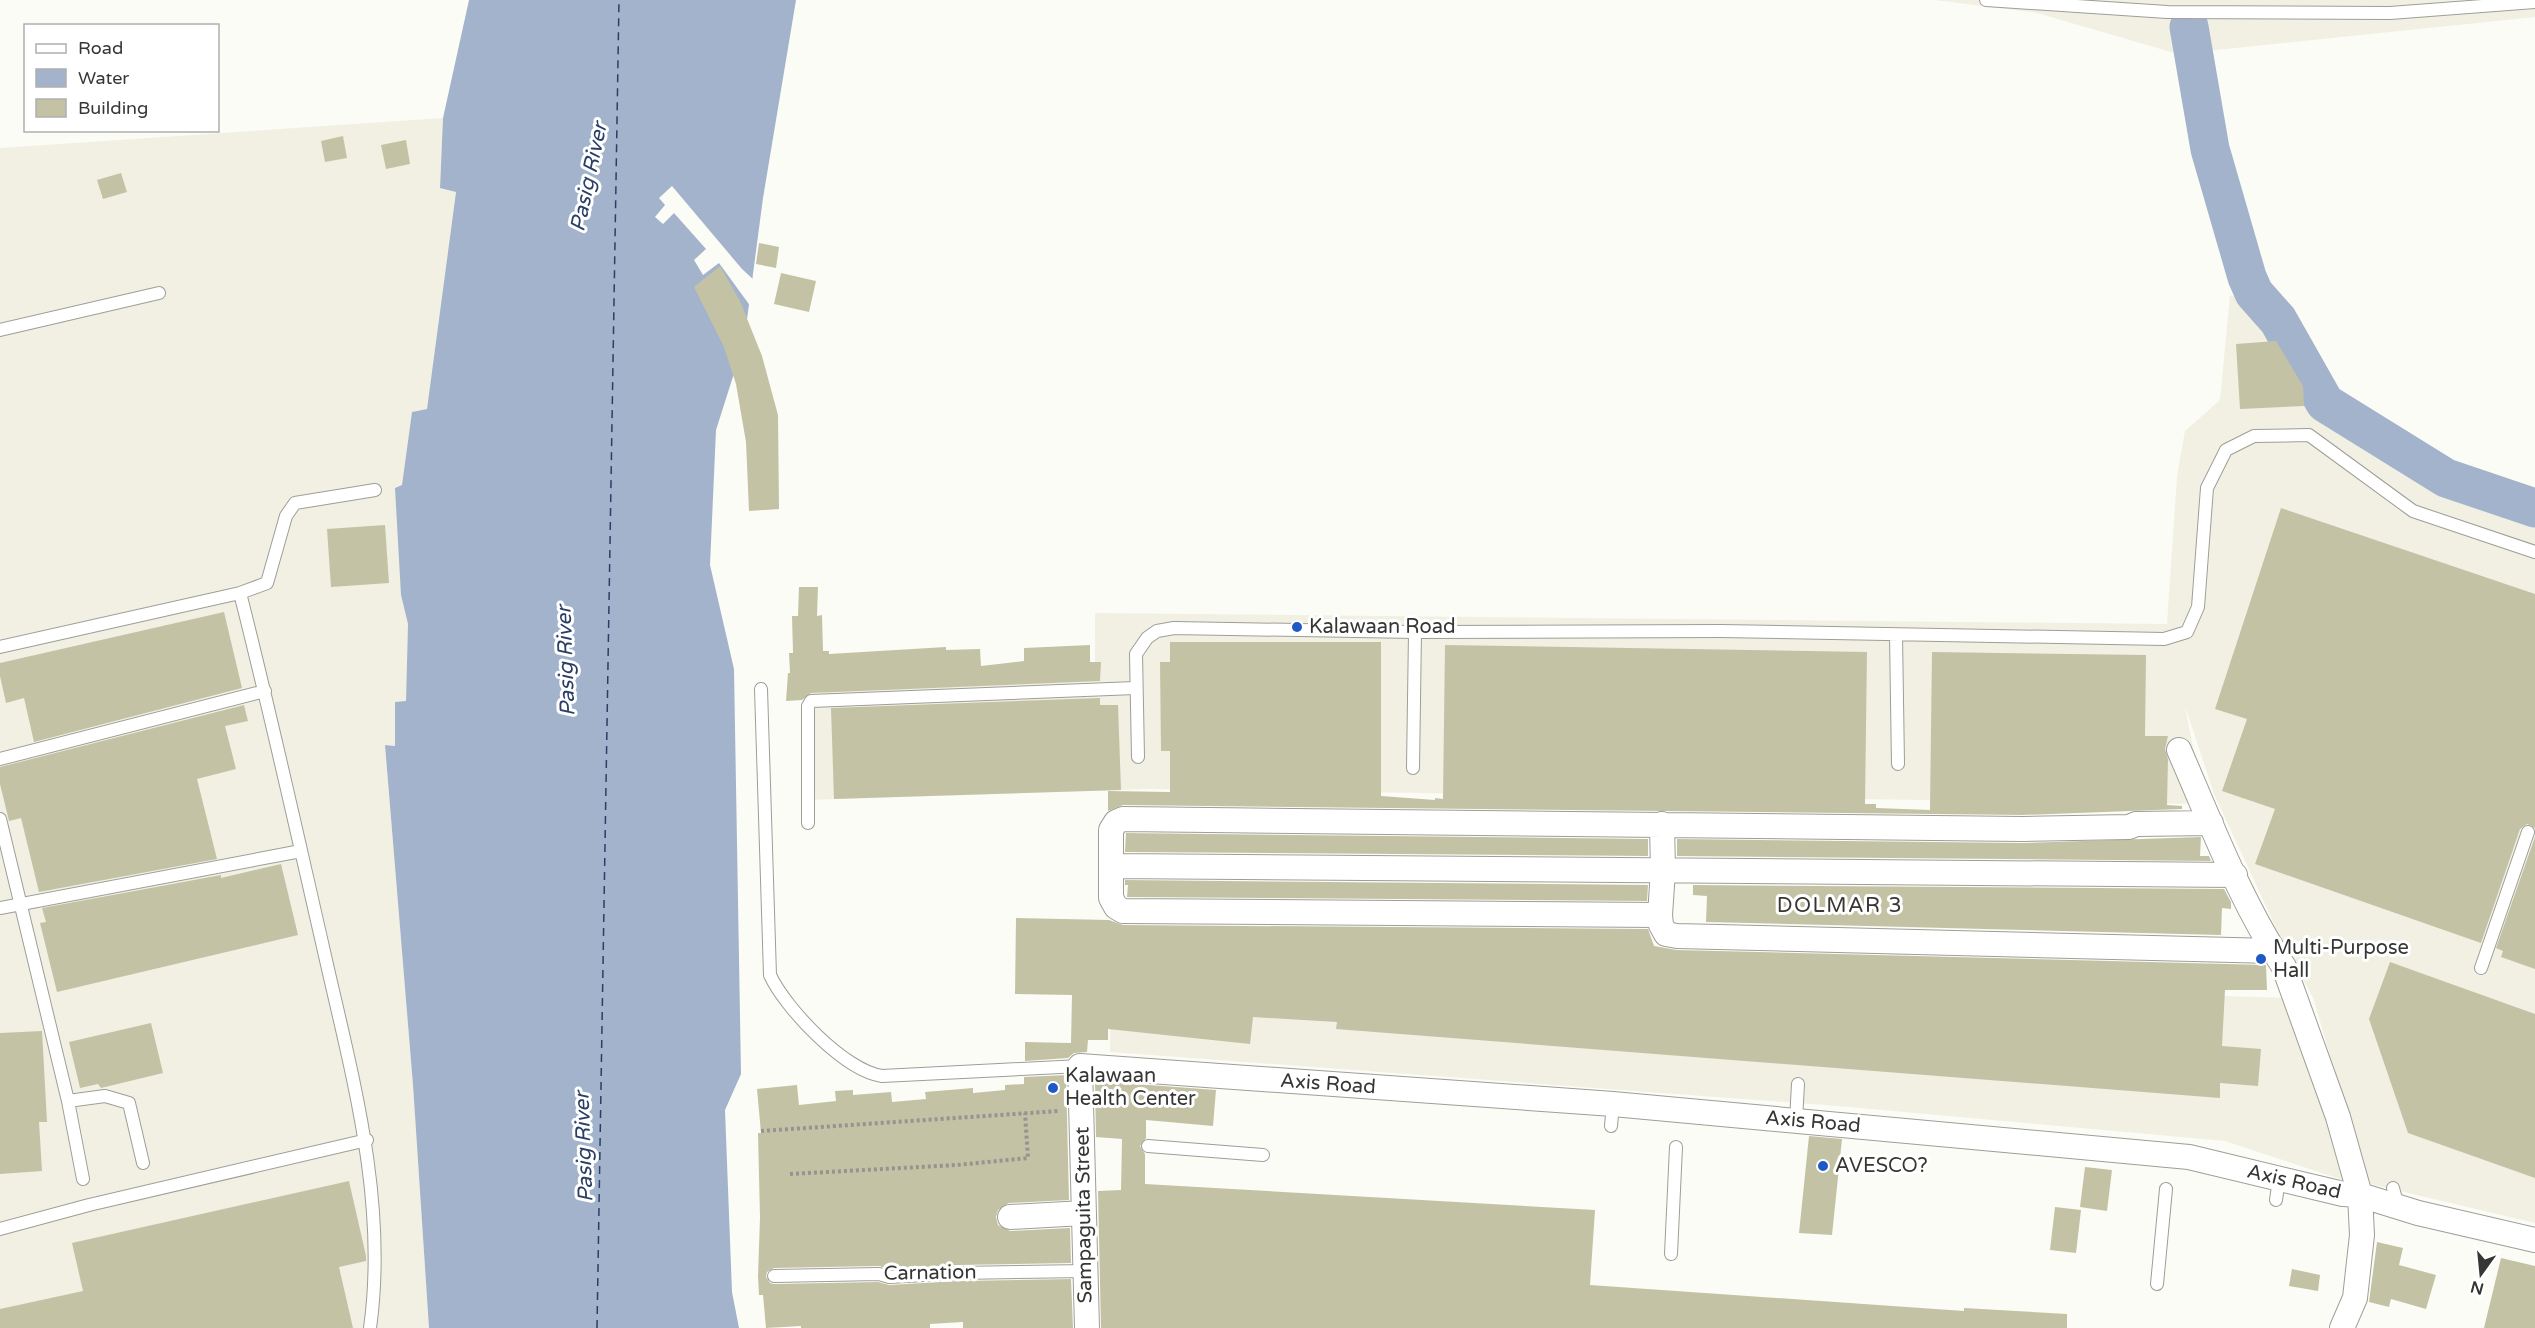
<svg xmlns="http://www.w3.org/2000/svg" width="2535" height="1328" viewBox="0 0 2535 1328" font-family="'Varela Round',sans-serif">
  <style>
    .built { fill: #f1f0e3 }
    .water { fill: #a3b3cc }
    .pier { fill: #fcfcf6 }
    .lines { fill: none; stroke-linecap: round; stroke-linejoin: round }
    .river { stroke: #a3b3cc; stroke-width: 39 }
    .ferry { stroke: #2a3f65; stroke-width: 1.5; stroke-dasharray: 8 6; stroke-linecap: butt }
    .building { fill: #c4c2a4 }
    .lane-casing { stroke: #9e9e98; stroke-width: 14 }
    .street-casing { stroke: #9e9e98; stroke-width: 26 }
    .path { stroke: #949490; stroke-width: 4; stroke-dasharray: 3 3; stroke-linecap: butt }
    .lane { stroke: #fff; stroke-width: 12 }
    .street { stroke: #fff; stroke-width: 24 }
    .poi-dot { fill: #1e59c6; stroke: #fff; stroke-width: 2 }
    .labels { text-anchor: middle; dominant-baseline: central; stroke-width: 6; stroke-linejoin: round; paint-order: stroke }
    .poi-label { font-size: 20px; fill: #363634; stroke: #fff; text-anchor: start }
    .street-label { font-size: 20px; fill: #363634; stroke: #fff }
    .water-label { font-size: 21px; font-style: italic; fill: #2a3f65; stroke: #fff }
    .neighbourhood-label { font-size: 21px; letter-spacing: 1.5px; fill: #373632; stroke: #fff }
  </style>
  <rect width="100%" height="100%" fill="#fcfcf6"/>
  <path class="built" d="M1935 0H2535V17L2178 54 2037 13Z
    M443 118 440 187 456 191 427 409 412 412 402 486 401 595 408 624 406 702H395V746L385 745 413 1085 429 1328H0V148Z
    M2230 295 2251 299 2344 421 2442 483 2535 515V1223L2366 1183 2314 1000 2278 932 2214 794 2185 706 2204 804 1147 789 806 800 807 693 1095 678V613L2167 624 2177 476 2185 431 2220 400Z
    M1111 937 1651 978 2290 998 2343 1180 2225 1141 1838 1106 1110 1052Z"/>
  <path class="water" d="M469 0H796L763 198 744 342 716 430 710 565 734 669 741 1074 725 1110 732 1292 739 1328H429L413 1085 385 745 395 746V702L406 701 408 624 401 595 395 488 402 485 412 412 427 409 456 192 440 188 443 118Z"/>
  <path class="pier" d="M672 186 742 269 755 281 751 307 719 263 703 275 694 260 706 249 674 213 663 224 655 217 665 205 659 198Z"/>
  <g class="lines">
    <path class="river" d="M2189 27 2210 149 2247 277 2254 293 2278 320 2325 403 2446 478 2535 508"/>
    <path class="ferry" d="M597 1328 619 0"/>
  </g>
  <path class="building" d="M343 136 347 158 325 162 321 141Z
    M406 140 410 164 386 169 381 145Z
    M121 173 127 192 103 199 97 180Z
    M759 243 779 247 776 268 756 264Z
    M720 266 740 301 762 356 778 415 779 509 749 511 746 442 736 384 724 347 694 287Z
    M781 273 816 281 809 312 774 304Z
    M2276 341 2303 386 2304 406 2240 409 2236 344Z
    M2281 508 2535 594V828L2527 824 2520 829 2481 943 2255 864 2275 809 2222 791 2247 719 2215 709Z
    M385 525 389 583 331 587 327 529Z
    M799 587H818L817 616 822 615 823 651H829V654L946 647V650L980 649 981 666 1024 661V648L1090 645V662H1101L1100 681 811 693 802 700 786 701 788 673H790L789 653H793L792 616H798Z
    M224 612 242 688 34 742 24 698 6 703 0 676V663Z
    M1170 642H1381V796L1435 800V798L1443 799 1445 645 1867 652 1865 804H1876V808L1930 810 1932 652 2146 655 2145 736H2168L2165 749 2168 759 2167 805 2182 806V809L2023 815 1123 805 1108 811V791L1170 792V751H1161L1160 662H1170Z
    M1100 698V705H1118L1121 790 834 799 831 708Z
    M244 705 248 721 225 726 236 769 197 779 217 859 39 892 21 818 9 821 0 784V767Z
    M1126 833 1648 839V856L1125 852Z
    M2201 837 2200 856H2209L2211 861 1677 856V839L2023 843Z
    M2535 837V969L2501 957 2503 951 2496 948Z
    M281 864 298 935 57 992 40 923 46 922 42 908 221 875V878Z
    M1125 880 1648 885 1647 901 1127 897 1128 885H1125Z
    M1693 885 2224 889 2231 902V909L2222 908 2221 935 1706 922 1707 896 1693 895Z
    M1016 918 1109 920 1123 925 1648 929 1654 946 1677 950 2266 965 2267 990H2225L2222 1046 2261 1049 2258 1086 2220 1083V1098L1336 1029 1337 1022 1253 1017 1250 1044 1108 1029V1040H1088L1087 1052 1074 1053 1068 1058 1025 1061V1042L1071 1043 1072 995 1015 994Z
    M2390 962 2535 1014V1178L2408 1133 2369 1019Z
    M151 1023 163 1073 101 1088 98 1084 80 1088 69 1042Z
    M42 1031 47 1122H39L42 1171 0 1174V1033Z
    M1066 1075 1069 1200 1009 1203 998 1210 996 1217 998 1225 1010 1231 1070 1228 1071 1263 958 1265 890 1269 879 1266 774 1268 767 1272 766 1277 770 1283 774 1284 878 1282 889 1285 958 1281 1071 1279 1073 1328H963V1322L930 1324V1328H801V1326L766 1328 763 1295H759L758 1276 760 1218 758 1133H761L757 1089 797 1085 799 1105 836 1101 835 1091 853 1090V1095L891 1092 892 1102 926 1099 925 1092 973 1088V1093L1005 1090V1085L1024 1084V1077Z
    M1095 1081 1216 1090 1213 1126 1146 1120V1138L1140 1146 1145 1154V1184L1595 1210 1590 1285 1964 1311V1308L2067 1314V1328H1101L1098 1191 1121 1190 1122 1139 1096 1137Z
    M1809 1136 1842 1139 1832 1235 1799 1233Z
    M2085 1167 2112 1170 2107 1211 2080 1207Z
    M349 1181 366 1256V1261L339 1267 353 1328H0V1309L83 1291 72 1243Z
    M2055 1207 2081 1210 2076 1253 2050 1250Z
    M2377 1242 2403 1248 2399 1265 2436 1275 2426 1309 2391 1299 2389 1307 2369 1302Z
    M2501 1258 2535 1266V1328H2484Z
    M2292 1269 2320 1275 2318 1291 2289 1286Z"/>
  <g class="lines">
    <g class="lane-casing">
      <path id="lane" d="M1986 0 2167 12 2390 13 2535 2
        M0 330 159 293
        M240 593C270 711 296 829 323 947 351 1072 388 1199 370 1328
        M1896 635 1898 764
        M0 647 240 593 267 583 286 516 295 503 375 490
        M761 689 770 975C785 1008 845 1071 882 1076L1080 1066
        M1138 757 1136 654 1147 638 1157 631 1174 628 1415 632 1721 631 2164 639 2187 632 2198 607 2207 488 2226 450 2254 436 2309 435 2413 511 2535 552
        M0 759 265 691
        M1413 768 1415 632
        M0 819 68 1101 83 1179
        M808 823V706L811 701 1135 688
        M0 908 301 851
        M2481 968 2528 832
        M68 1101 105 1096 129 1103 143 1163
        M1796 1120 1798 1084
        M1611 1126 1613 1104
        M1148 1146 1263 1155
        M2393 1188 2398 1207
        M2276 1200 2279 1179
        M0 1229 89 1205 367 1140
        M1671 1254 1676 1147
        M774 1276 879 1274 889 1277 958 1273 1086 1271
        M2157 1284 2166 1189"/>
    </g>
    <g class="street-casing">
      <path id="street" d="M2179 750C2211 823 2240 901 2284 967L2338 1117 2360 1195 2362 1235 2355 1298 2342 1328
        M2211 823 2136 824 2129 827 2023 829 1123 819 1116 822 1111 830V898L1116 907 1123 911 1660 915 1661 925 1666 934 1677 936 2273 951
        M1113 866 2235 875
        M1660 915 1663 871 1662 824
        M1010 1217 1084 1213
        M1087 1328 1080 1066 1613 1104 2189 1157 2343 1194 2360 1195 2418 1213 2535 1240"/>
    </g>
    <path class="path" d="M761 1131 1059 1111
      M790 1174 957 1165 1028 1158 1025 1113"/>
    <use href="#lane" class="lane"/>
    <use href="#street" class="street"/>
  </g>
  <g class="poi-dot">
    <circle cx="1297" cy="627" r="6"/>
    <circle cx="2261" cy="959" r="6"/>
    <circle cx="1053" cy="1088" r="6"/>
    <circle cx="1823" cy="1166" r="6"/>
  </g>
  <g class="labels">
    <g class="poi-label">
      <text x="1309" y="627">Kalawaan Road</text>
      <text x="2273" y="948">Multi-Purpose<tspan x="2273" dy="23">Hall</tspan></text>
      <text x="1065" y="1076">Kalawaan<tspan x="1065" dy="23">Health Center</tspan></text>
      <text x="1835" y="1166">AVESCO?</text>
    </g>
    <g class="street-label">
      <text transform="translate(1328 1084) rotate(4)">Axis Road</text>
      <text transform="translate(1813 1122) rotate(5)">Axis Road</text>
      <text transform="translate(2294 1182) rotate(13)">Axis Road</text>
      <text transform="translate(1084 1215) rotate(-91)">Sampaguita Street</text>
      <text transform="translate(930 1273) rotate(-1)">Carnation</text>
    </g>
    <g class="water-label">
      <text transform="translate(589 177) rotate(-78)">Pasig River</text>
      <text transform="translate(566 661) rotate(-92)">Pasig River</text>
      <text transform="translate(584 1147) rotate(-92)">Pasig River</text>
    </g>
    <g class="neighbourhood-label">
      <text x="1840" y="905">DOLMAR 3</text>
    </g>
  </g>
  <rect x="24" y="24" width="195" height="108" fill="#ffffff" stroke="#afafae" stroke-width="1.5"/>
  <rect x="36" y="44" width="30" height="9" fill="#ffffff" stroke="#afafae" stroke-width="1.5"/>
  <text x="78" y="54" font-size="18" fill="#363634">Road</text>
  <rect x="36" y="69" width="30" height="18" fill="#a3b3cc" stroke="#afafae" stroke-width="1.5"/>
  <text x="78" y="84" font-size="18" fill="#363634">Water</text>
  <rect x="36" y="99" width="30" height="18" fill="#c4c2a4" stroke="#afafae" stroke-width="1.5"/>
  <text x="78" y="114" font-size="18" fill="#363634">Building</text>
  <g transform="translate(2481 1274) rotate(195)" stroke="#ffffff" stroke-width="4.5" paint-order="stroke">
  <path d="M0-4.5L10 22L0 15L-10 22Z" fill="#363634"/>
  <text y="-9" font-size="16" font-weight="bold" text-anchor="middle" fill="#363634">N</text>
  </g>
</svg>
